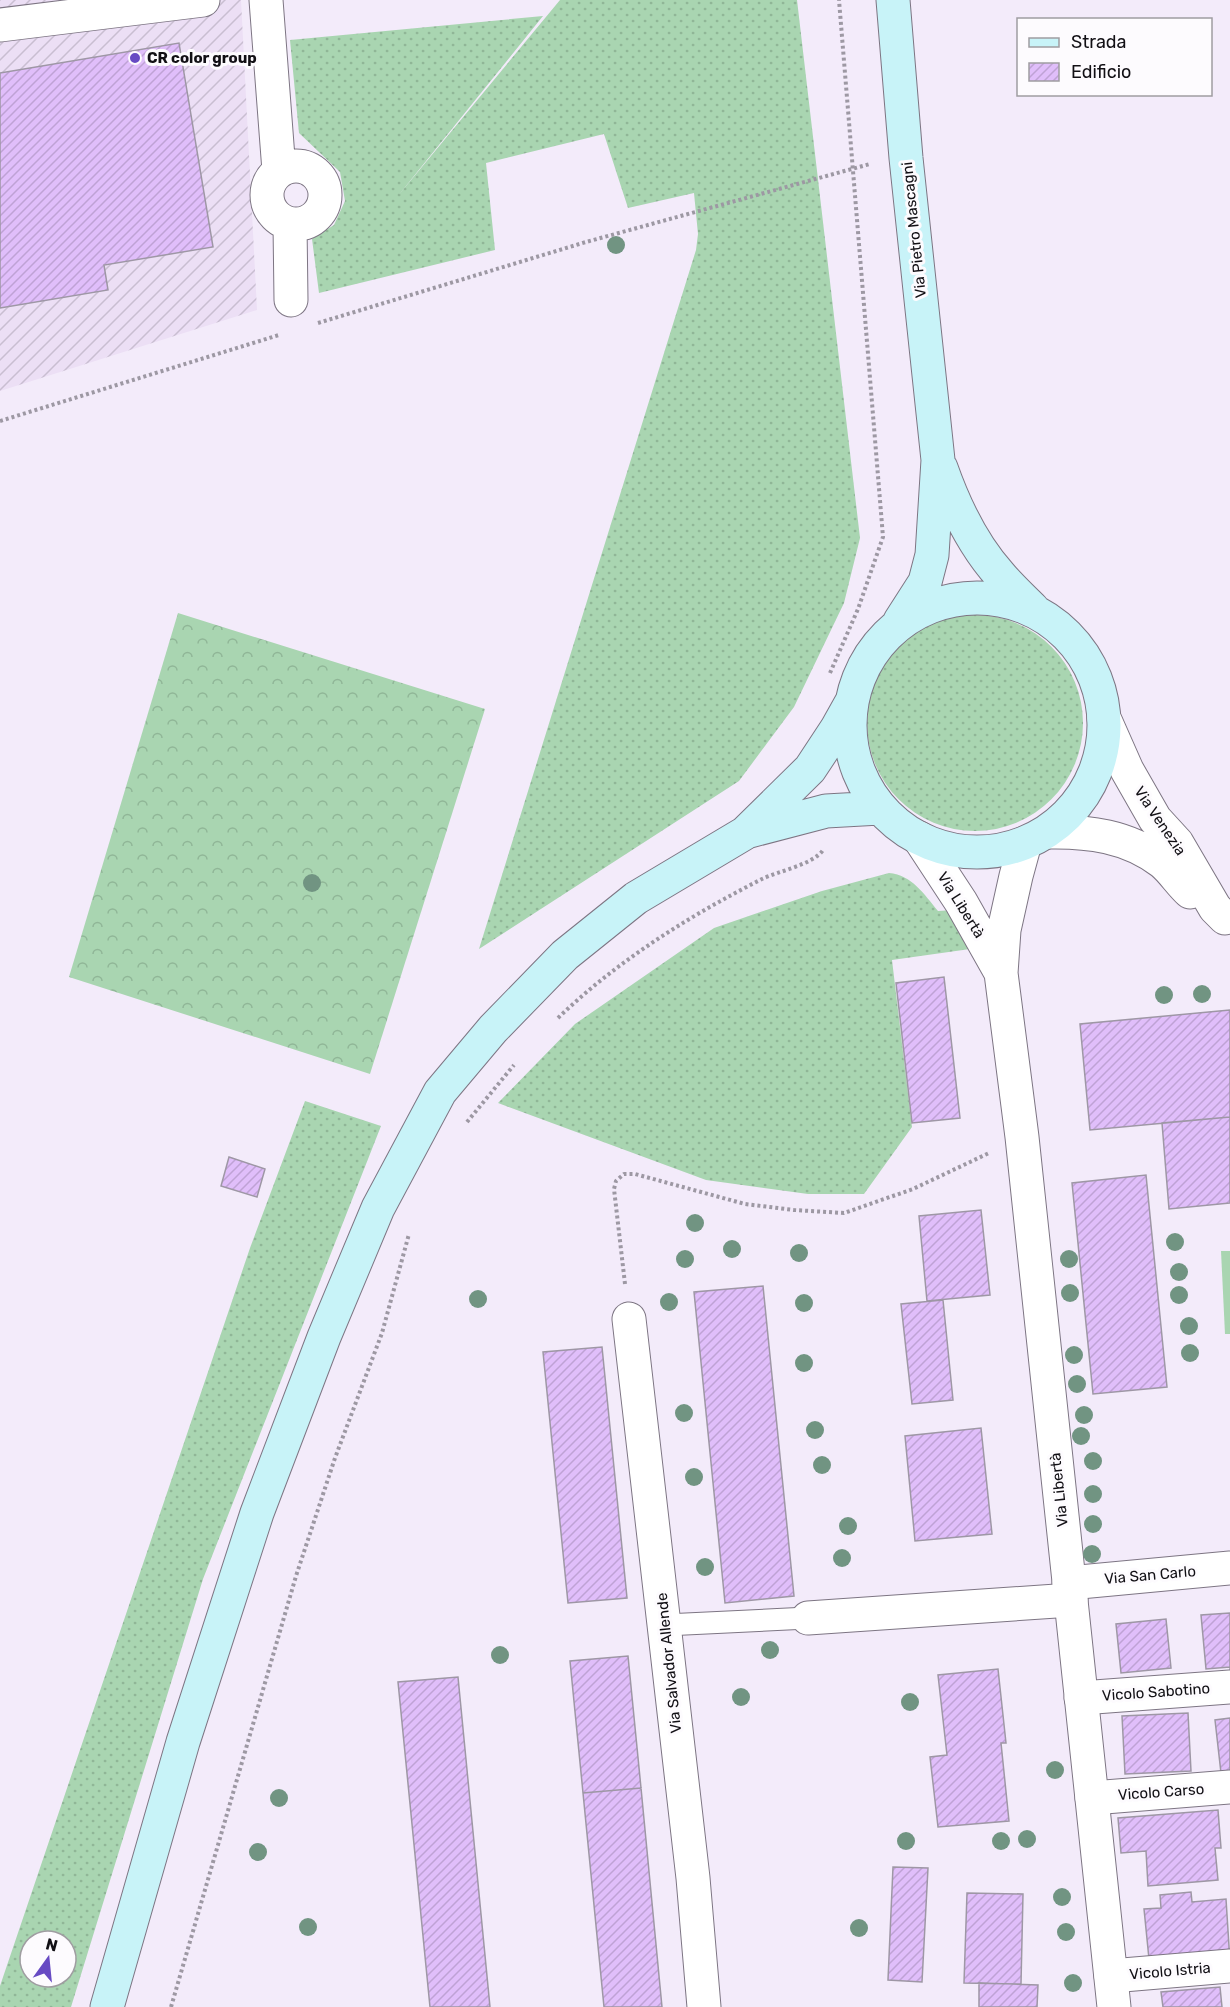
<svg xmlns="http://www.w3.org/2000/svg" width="1230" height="2007" viewBox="0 0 1230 2007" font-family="Rubik,sans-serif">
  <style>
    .industrial { fill: url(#industrial-furrows) }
    .grass { fill: url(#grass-dots); fill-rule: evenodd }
    .forest { fill: url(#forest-crowns) }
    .green { fill: #a9d5b1 }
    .building { fill: url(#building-hatch); stroke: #9e97a5; stroke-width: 1.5 }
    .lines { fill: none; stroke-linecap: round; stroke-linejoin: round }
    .service-casing { stroke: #7d7583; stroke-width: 23 }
    .pedestrian-casing { stroke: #7d7583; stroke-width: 35 }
    .minor-casing { stroke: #7d7583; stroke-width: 35 }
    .tertiary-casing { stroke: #7d7583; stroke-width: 35 }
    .secondary-casing { stroke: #7d7583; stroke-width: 35 }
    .path { stroke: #9d98a3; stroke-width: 4; stroke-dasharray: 3 3; stroke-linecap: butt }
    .service { stroke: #fff; stroke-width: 21 }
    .pedestrian { stroke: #fff; stroke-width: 33 }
    .minor { stroke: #fff; stroke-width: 33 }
    .tertiary { stroke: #fff; stroke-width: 33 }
    .secondary { stroke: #c8f3f8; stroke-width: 33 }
    .tree { fill: #719482 }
    .poi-dot { fill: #674ac3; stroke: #fdfbfe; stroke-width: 2 }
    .labels { text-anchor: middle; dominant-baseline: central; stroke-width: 6; stroke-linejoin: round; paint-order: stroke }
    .poi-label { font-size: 15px; font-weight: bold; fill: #121015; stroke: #fdfbfe; text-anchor: start }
    .street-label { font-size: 15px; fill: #121015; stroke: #fdfbfe }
  </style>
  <defs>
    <pattern id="industrial-furrows" width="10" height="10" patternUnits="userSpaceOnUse" patternTransform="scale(1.5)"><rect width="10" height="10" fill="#ecdff5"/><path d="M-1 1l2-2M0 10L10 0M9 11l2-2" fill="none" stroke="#c9bed1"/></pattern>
    <pattern id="grass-dots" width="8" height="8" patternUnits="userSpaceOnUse" patternTransform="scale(1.5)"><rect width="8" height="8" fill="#a9d5b1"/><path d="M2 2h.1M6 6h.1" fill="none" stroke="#90b697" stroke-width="1.8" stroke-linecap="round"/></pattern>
    <pattern id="forest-crowns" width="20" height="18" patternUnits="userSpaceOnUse" patternTransform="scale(1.5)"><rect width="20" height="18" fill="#a9d5b1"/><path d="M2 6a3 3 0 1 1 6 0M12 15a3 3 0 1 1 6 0" fill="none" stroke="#90b697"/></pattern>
    <pattern id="building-hatch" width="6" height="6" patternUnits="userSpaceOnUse" patternTransform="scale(1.5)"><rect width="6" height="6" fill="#e0befa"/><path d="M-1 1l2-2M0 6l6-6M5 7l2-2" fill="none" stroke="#bfa2d5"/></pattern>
  </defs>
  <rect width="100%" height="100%" fill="#f3ebfa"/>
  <path class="industrial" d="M0 0H241L257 310 0 391Z"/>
  <path class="grass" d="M560 0H797L860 538 844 603 794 707 739 781 479 949 696 250 698 234 694 193 628 208 604 134 486 163 495 250 319 293 312 239 334 225 345 201 340 172 299 133 290 40 543 16 397 197Z
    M867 723a108 108 0 1 1 216 0a108 108 0 1 1-216 0Z
    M889 873C912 875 924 894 938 911L954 910 970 949 892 960 912 1127 864 1194H808L706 1180 498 1103 575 1024 714 928 822 891Z
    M305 1101 381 1126 203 1579 71 2007H0V1986L250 1248ZM30 1941H66V1977H30Z"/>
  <path class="forest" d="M178 613 485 709 370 1074 69 977Z"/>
  <path class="green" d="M1221 1251H1230V1334H1225Z"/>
  <path class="building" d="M179 43 213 247 104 265 108 290 0 308V73Z
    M944 977 960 1118 912 1123 896 983Z
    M1230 1010V1117L1090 1130 1080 1024Z
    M1230 1117V1203L1169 1209 1162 1123Z
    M229 1157 265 1169 257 1197 221 1186Z
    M1146 1175 1167 1387 1093 1394 1072 1183Z
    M981 1210 990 1295 927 1301 919 1216Z
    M763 1286 794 1596 725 1603 694 1292Z
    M943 1300 953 1400 912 1404 901 1304Z
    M602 1347 627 1598 568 1603 543 1352Z
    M981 1428 992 1534 915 1541 905 1436Z
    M1230 1613V1671V1667L1206 1669 1201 1615Z
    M1166 1619 1171 1668 1121 1673 1116 1624Z
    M628 1656 641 1788 583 1793 570 1661Z
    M998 1669 1006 1743H1001L1009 1821 938 1827 930 1757 947 1755 938 1675Z
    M458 1677 490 2007H430L398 1682Z
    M1188 1713 1191 1771 1125 1774 1122 1716Z
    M1230 1718V1772L1221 1773 1215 1720Z
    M641 1788 662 2007H604L583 1793Z
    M1218 1810 1221 1848H1215L1218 1880 1148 1886 1146 1851 1121 1853 1118 1818Z
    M893 1867 928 1868 922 1982 888 1980Z
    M1191 1892 1192 1902 1226 1899 1230 1962 1150 1969 1144 1909 1161 1908 1160 1895Z
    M967 1893 1023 1894 1021 1984 964 1983Z
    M979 1983 1038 1985 1037 2007H979Z
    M1220 1987 1222 2007H1163L1161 1992Z"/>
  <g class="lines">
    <g class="service-casing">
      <path id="service" d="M665 1625 808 1618"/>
    </g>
    <g class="pedestrian-casing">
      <path id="pedestrian" d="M808 1618 1071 1600"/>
    </g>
    <g class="minor-casing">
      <path id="minor" d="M266 0 279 171
        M0 25 203 0
        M267 195a29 29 0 1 1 58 0a29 29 0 1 1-58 0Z
        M290 224 291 300
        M1104 718 1127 770 1155 819 1177 843 1215 908 1225 918
        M1047 832C1088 831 1128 836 1162 862 1172 870 1180 883 1190 892
        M629 1319 693 1878 704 2007
        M1069 1583 1230 1568
        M1081 1698 1230 1687
        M1092 1798 1230 1787
        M1111 1976 1230 1966"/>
    </g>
    <g class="tertiary-casing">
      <path id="tertiary" d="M919 838 961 902 1001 973
        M1025 843 1016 876 1004 930 1001 973 1022 1137 1114 2007"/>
    </g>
    <g class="secondary-casing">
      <path id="secondary" d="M893 0 906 158 938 460 932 555 925 582 900 621
        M941 468C954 505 973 545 1000 575 1010 587 1022 598 1033 609
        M850 725a127 127 0 1 1 254 0a127 127 0 1 1-254 0Z
        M746 832 826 811 880 808
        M107 2007 183 1742 257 1513 324 1337 378 1208 440 1092 493 1029 565 955 636 898 745 833 810 769 837 728 851 703"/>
    </g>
    <path class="path" d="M318 323 586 242 870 164
      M0 421 279 335
      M830 673 858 609 883 537 839 0
      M558 1018C617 961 689 916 762 879 779 871 814 864 823 850
      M467 1122 514 1065
      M625 1284 614 1189 616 1181 624 1174H635L745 1204 794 1210 844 1213 913 1189 989 1153
      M171 2007 296 1576 335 1458 382 1333 409 1234"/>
    <use href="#service" class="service"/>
    <use href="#pedestrian" class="pedestrian"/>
    <use href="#minor" class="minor"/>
    <use href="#tertiary" class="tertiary"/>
    <use href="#secondary" class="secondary"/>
  </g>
  <g class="tree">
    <circle cx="616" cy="245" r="9"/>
    <circle cx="312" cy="883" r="9"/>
    <circle cx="1202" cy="994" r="9"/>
    <circle cx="1164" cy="995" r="9"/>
    <circle cx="695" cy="1223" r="9"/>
    <circle cx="1175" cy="1242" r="9"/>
    <circle cx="732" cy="1249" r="9"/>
    <circle cx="799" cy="1253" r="9"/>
    <circle cx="685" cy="1259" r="9"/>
    <circle cx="1069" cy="1259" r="9"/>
    <circle cx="1179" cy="1272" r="9"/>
    <circle cx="1070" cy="1293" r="9"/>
    <circle cx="1179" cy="1295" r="9"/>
    <circle cx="478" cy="1299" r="9"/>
    <circle cx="669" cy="1302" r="9"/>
    <circle cx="804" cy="1303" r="9"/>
    <circle cx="1189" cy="1326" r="9"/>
    <circle cx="1190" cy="1353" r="9"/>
    <circle cx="1074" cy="1355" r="9"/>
    <circle cx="804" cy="1363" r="9"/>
    <circle cx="1077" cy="1384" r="9"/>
    <circle cx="684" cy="1413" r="9"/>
    <circle cx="1084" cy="1415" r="9"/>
    <circle cx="815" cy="1430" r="9"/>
    <circle cx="1081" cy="1436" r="9"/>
    <circle cx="1093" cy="1461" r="9"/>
    <circle cx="822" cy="1465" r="9"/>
    <circle cx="694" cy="1477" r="9"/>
    <circle cx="1093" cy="1494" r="9"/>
    <circle cx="1093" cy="1524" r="9"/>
    <circle cx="848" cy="1526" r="9"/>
    <circle cx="1092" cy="1554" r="9"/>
    <circle cx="842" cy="1558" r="9"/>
    <circle cx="705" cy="1567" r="9"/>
    <circle cx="770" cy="1650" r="9"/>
    <circle cx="500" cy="1655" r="9"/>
    <circle cx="741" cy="1697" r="9"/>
    <circle cx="910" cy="1702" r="9"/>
    <circle cx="1055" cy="1770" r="9"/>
    <circle cx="279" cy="1798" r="9"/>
    <circle cx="1027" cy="1839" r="9"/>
    <circle cx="906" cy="1841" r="9"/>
    <circle cx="1001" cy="1841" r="9"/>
    <circle cx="258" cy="1852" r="9"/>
    <circle cx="1062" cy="1897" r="9"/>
    <circle cx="308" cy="1927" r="9"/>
    <circle cx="859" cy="1928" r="9"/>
    <circle cx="1066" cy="1932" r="9"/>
    <circle cx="1073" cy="1983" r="9"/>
  </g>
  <circle class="poi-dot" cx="135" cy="58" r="6"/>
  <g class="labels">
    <g class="poi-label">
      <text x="147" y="58">CR color group</text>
    </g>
    <g class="street-label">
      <text transform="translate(914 230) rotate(-96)">Via Pietro Mascagni</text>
      <text transform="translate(1160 821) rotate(56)">Via Venezia</text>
      <text transform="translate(961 905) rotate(58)">Via Libertà</text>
      <text transform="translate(1059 1490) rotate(-96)">Via Libertà</text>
      <text transform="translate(1150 1575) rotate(-5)">Via San Carlo</text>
      <text transform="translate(669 1663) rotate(-96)">Via Salvador Allende</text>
      <text transform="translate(1156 1692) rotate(-4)">Vicolo Sabotino</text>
      <text transform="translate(1161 1792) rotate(-4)">Vicolo Carso</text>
      <text transform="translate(1170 1971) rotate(-5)">Vicolo Istria</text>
    </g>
  </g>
  <rect x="1017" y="18" width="195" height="78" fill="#fdfbfe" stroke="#9f9da1" stroke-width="1.5"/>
  <rect x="1029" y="38" width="30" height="9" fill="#c8f3f8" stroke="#9f9da1" stroke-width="1.5"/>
  <text x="1071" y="48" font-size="18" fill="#121015">Strada</text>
  <rect x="1029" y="63" width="30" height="18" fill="url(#building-hatch)" stroke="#9f9da1" stroke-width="1.5"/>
  <text x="1071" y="78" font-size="18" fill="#121015">Edificio</text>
  <g transform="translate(48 1959) rotate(15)"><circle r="28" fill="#fdfbfe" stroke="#9f9da1" stroke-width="1.5"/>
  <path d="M0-4.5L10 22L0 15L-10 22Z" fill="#674ac3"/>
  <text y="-9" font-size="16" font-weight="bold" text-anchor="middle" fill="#121015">N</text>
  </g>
</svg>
